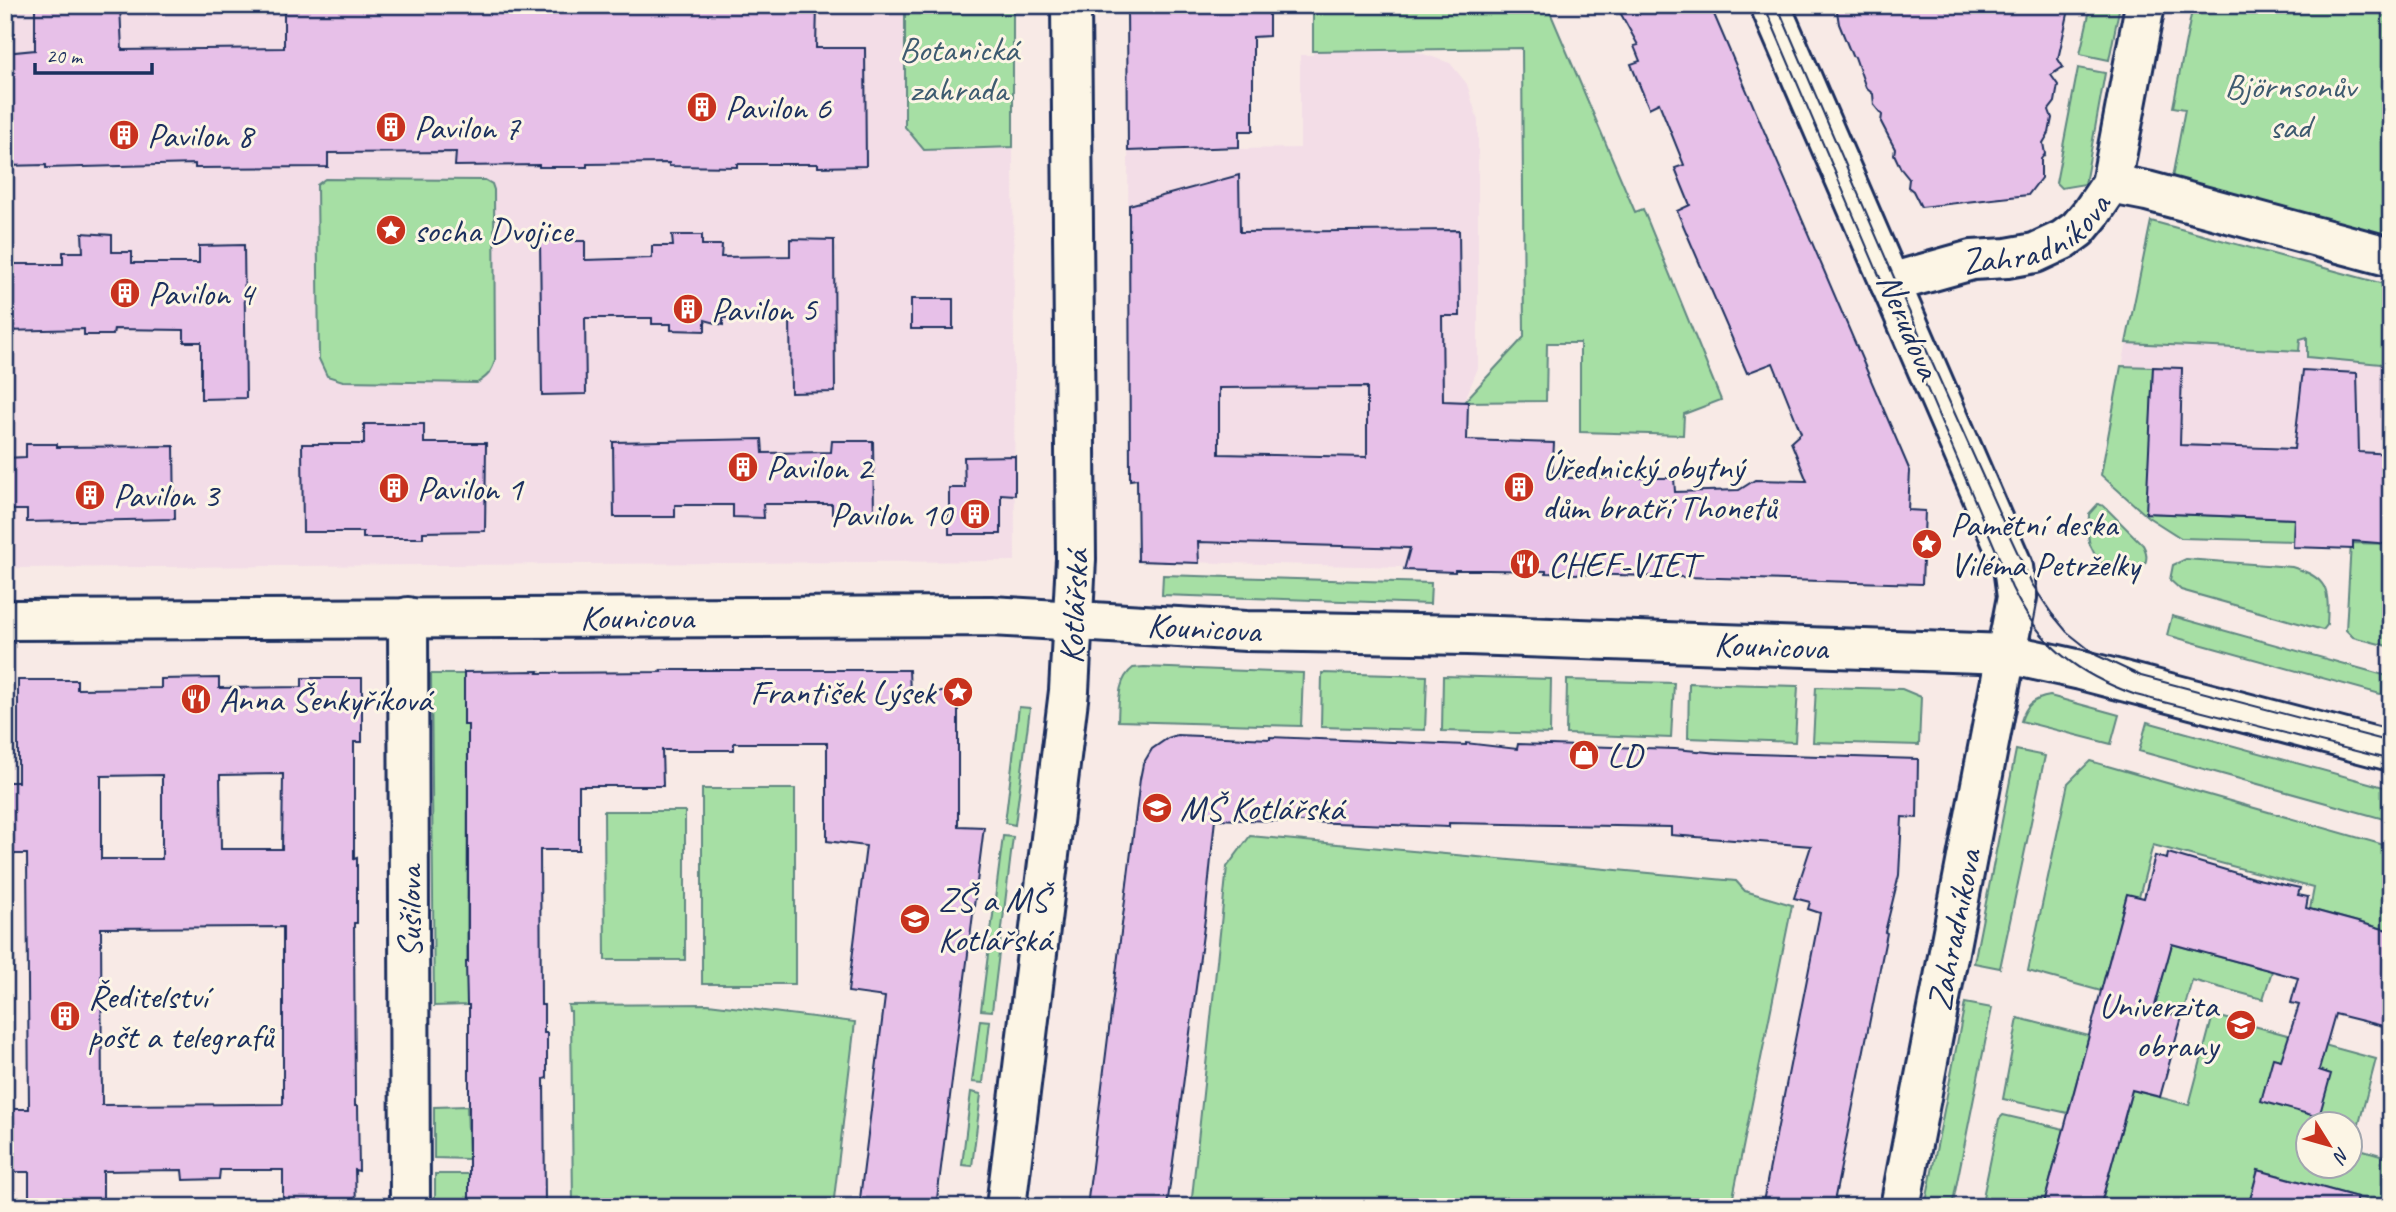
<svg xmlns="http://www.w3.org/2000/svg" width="2396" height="1212" viewBox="0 0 2396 1212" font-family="Caveat,sans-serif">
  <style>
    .built { fill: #f3dde7 }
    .green { fill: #a6dfa4; stroke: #608781; stroke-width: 2; fill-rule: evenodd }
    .building { fill: #e7c0e8; stroke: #1b2f5e; stroke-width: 2; fill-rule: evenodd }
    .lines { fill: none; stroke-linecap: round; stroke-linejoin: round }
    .minor-casing { stroke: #1b2f5e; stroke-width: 44 }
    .tertiary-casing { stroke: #1b2f5e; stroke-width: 44 }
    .secondary-casing { stroke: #1b2f5e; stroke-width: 44 }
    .minor { stroke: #fcf5e5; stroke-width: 38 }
    .tertiary { stroke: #fcf5e5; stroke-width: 38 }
    .secondary { stroke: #fcf5e5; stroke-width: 38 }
    .tram { stroke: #1b2f5e; stroke-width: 2 }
    .labels { text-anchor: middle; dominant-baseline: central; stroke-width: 6; stroke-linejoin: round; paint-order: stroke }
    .park-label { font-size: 35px; fill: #3e5b70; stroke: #fcf5e5 }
    .poi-label { font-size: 35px; fill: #1b2f5e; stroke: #fcf5e5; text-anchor: start }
    .street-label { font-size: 35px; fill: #1b2f5e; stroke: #fcf5e5 }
  </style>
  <rect width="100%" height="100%" fill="#f8eae6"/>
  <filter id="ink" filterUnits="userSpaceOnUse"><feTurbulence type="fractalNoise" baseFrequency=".0143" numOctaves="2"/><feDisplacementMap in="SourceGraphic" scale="14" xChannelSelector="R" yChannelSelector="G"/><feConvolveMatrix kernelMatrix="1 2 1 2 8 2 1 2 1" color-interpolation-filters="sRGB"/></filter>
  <g filter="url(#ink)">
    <path class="built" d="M5 5H541L542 12 905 13V126L923 150 1013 147 1015 561 5 568Z
      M1409 49 1450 63 1467 84 1478 121V368L1464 402 1455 572 1404 570 1401 567 1138 561 1137 480H1130L1128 151 1300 148V55H1313V51Z
      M2151 221 2391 286V544L2351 543V521L2146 513 2101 471Z"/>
    <path class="green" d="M541 5H1013V147L924 150 905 127V13L541 12Z
      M1313 5H1547L1635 212 1643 209 1721 400 1684 414 1683 435 1580 432V343H1547L1546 401 1464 402 1524 337 1522 48 1313 51Z
      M2091 5H2120L2109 60 2080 54Z
      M2193 5H2391V237L2172 178 2185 109 2173 107Z
      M2078 68 2105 73 2085 184 2061 188 2056 183Z
      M325 179 485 180 492 184 494 190 495 360C492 372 487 377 477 383L343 381 327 376 319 359 317 185Z
      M2151 221 2391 286V365L2307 357V337L2300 339 2299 351 2126 343Z
      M2121 366 2153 367 2147 513 2294 519 2293 541 2181 538 2148 517 2101 475Z
      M2098 504 2104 506 2143 545C2148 554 2148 562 2141 570 2121 579 2099 567 2091 547 2086 538 2089 524 2089 514Z
      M2351 543 2391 544V647L2353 637 2346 630Z
      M2186 559 2292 567C2329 578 2329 590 2327 625L2323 630 2181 590 2170 580 2173 565Z
      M1163 575 1431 583 1430 604 1162 595Z
      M2172 616 2391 677V697L2167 635Z
      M1144 667 1303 673 1301 726 1118 721C1119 702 1117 680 1133 668Z
      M1322 673 1427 676 1425 730 1321 727Z
      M431 674H464V724L468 725 467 1005 434 1006Z
      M1443 676 1551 679 1550 734 1442 731Z
      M1567 680 1674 683 1671 738 1566 734Z
      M1689 683 1798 686 1795 742 1688 738Z
      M1816 687 1902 689 1921 697 1919 745 1813 742Z
      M2050 696 2119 715 2111 744 2021 721C2026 705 2033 699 2050 696Z
      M1019 707 1030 708 1015 825 1005 823Z
      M2147 722 2391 789V821L2139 751Z
      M2016 750 2045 756 2000 968 1974 963Z
      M2090 761 2391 847V931L2310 909 2314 888 2153 845 2139 897 2127 895 2101 991 2028 971 2068 783Z
      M702 789H795V984H702Z
      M604 811H685V960H605Z
      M1003 836 1013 837 992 1011 981 1010Z
      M1250 836 1736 881 1745 891 1792 905 1731 1207H1191L1227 867Z
      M2172 944 2272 971 2263 999 2192 980 2182 1017 2154 1009Z
      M1965 1003 1992 1008 1952 1207H1925Z
      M708 1004 855 1022 833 1207H573L571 1011H569L568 1005Z
      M2213 1015 2376 1059 2353 1147 2391 1158V1206L2258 1170 2248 1207H2100L2132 1090 2189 1105ZM2308 1124H2350V1166H2308Z
      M2018 1018 2089 1036 2068 1113 2003 1099Z
      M980 1020 990 1021 983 1083 972 1082Z
      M971 1092 981 1094 972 1166 962 1165Z
      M467 1106 469 1159 434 1158V1107Z
      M2003 1115 2064 1129 2043 1207H1981L1999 1119Z
      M435 1174H469V1207H435Z"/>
    <path class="building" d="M35 5H120L122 50 284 48V5H817L816 48H865L866 166 818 167V164H737V167L669 166V163L587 164V167H539V165L455 166 456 152 328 153V167L195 168V164L46 168V165L5 166V53L35 50Z
      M1127 5H1269V36L1253 37V131H1239V147L1128 151Z
      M1616 5H1710L1910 471 1908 510 1925 511 1922 584 1546 573V571L1488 570H1455V572L1404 570 1410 548 1198 542 1199 563 1138 561 1137 479 1130 480 1129 205 1239 175 1240 232 1459 230 1460 316H1442L1443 401 1468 402 1467 440 1554 443 1552 478H1674L1675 492 1739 490 1755 480 1807 481 1791 442 1801 433 1773 363 1747 373 1677 211 1690 205 1675 168 1684 165 1659 103 1649 108 1639 84 1631 64 1640 61 1634 46 1638 45ZM1367 387V457L1219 454V388Z
      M1836 5H2070L2058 59 2063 67 2051 75 2058 85 2055 102 2049 110 2052 118 2049 133 2043 143 2045 154 2041 159V178L2028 195 1921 207 1913 191 1908 187 1909 179 1901 169 1894 154 1895 149 1881 122 1882 115 1874 105 1873 94 1866 88 1855 57 1852 56 1839 24Z
      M82 233 112 235V252H132V263H199V246L244 245 246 398 201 399V342H184V330L114 329 113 335H84V329L5 331V264H63V252H83Z
      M672 235H702V245H722L721 257 790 256V239L834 240 835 392 791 393 790 317 723 318V325L705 320V331L671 330V324H652V318H585L586 394 542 395 540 241H585V260L652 258V246H673Z
      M911 299H953V329H911Z
      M2153 367 2182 368 2180 445 2294 449 2303 370 2357 373 2359 452 2391 454V544L2353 541V549L2293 547 2294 519 2146 513Z
      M364 424H424V443H486L485 531 423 532V538H363V532H303L302 444H364Z
      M762 439 763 453 831 452 832 441H873L874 514H832V504H763L764 518 733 517V505H675V517H614L613 442Z
      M26 444H57V447L174 446 175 519 27 522V510H5V458L26 457Z
      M1015 456V495L1001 494V534H949V488H965L964 457Z
      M661 670H909L910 692H958V826L984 827 936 1207H859L885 997 848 992 866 846 827 841V743H734V750H662L663 786H579V850H540L541 1005H544V1033H547V1078L544 1079 545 1207H469V1005H467L466 962H468V725H464V672L539 671 538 673 662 672Z
      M219 678V688L302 687V678H362V742H354V859L357 858V923H354L355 1106H358L359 1171 355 1170 356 1207H283V1170H220L219 1179 183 1180 182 1170 103 1171V1207H29V1172H5V1109H29L27 854H5V782H18V680H77V689L161 688V679ZM283 774 282 849H221L220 775ZM162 775V859H101V776ZM283 927V1104L102 1105 101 928Z
      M1177 735 1270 739V737L1466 745V743L1517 749 1518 744 1675 749 1719 753 1918 759 1917 818 1902 817 1899 875 1885 932 1887 933 1833 1207H1762L1820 913 1808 909 1810 902 1794 898 1811 846 1671 835V827L1449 823V827L1215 819 1205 919 1167 1207H1087L1140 779 1143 764 1152 749 1168 738Z
      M2168 853 2253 878 2300 888 2298 895 2308 897 2306 908 2391 931V1028L2335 1014 2319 1070 2331 1074 2319 1117 2261 1101 2273 1058 2281 1060 2299 1005 2291 1003 2298 978 2172 944 2154 1009 2182 1017 2160 1097 2132 1090 2100 1207H2043L2127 894 2144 898 2155 856 2167 859Z
      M2258 1170 2357 1197 2355 1207H2248Z"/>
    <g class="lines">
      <g class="minor-casing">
        <g id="minor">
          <path d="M1770 5 2013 567 2017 597 1900 1207"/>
          <path d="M2111 184 2147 191 2391 257"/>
          <path id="s1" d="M1890 283 1972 260 2007 258 2035 253 2063 240 2078 229 2092 212 2111 184 2145 5"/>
          <path d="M408 617 410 1207"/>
        </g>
      </g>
      <g class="tertiary-casing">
        <path id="tertiary" d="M5 620 991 616 1246 631 1467 635 2008 654 2081 670 2391 751"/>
      </g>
      <g class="secondary-casing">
        <g id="secondary">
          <path id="s2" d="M1006 1207 1069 691 1076 559 1071 5"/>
        </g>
      </g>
      <use href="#minor" class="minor"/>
      <use href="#tertiary" class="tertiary"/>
      <use href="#secondary" class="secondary"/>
      <path class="tram" d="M1764 5 2012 588C2040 646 2077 674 2136 695L2391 760
        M1777 5 1896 282 2001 517 2032 584 2052 614 2067 632 2096 655 2141 676 2391 742"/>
    </g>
  </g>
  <defs>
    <g id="building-disc" transform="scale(1.575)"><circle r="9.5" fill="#c8321e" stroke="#fcf5e5"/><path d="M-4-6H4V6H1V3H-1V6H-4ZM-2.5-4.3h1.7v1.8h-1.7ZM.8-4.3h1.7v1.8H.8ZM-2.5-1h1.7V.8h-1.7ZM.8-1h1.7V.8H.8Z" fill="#fff"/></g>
    <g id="sight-disc" transform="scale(1.575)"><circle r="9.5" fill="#c8321e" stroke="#fcf5e5"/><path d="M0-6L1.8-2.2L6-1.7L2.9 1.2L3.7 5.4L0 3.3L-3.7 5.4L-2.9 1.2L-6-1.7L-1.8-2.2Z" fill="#fff"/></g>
    <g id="restaurant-disc" transform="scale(1.575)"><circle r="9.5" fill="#c8321e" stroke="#fcf5e5"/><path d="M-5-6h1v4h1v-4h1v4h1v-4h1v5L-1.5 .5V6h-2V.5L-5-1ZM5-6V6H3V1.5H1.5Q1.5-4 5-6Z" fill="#fff"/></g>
    <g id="shop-disc" transform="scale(1.575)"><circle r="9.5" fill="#c8321e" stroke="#fcf5e5"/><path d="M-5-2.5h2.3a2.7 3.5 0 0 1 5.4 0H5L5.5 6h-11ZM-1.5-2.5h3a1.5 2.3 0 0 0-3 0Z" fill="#fff"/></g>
    <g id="school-disc" transform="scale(1.575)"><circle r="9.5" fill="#c8321e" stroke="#fcf5e5"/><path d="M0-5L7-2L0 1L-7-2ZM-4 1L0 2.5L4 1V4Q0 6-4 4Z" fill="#fff"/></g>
    <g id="university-disc" transform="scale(1.575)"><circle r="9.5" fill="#c8321e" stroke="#fcf5e5"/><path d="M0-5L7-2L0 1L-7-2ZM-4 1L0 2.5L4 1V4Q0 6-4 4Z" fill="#fff"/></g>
  </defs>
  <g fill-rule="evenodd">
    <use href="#building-disc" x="702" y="107"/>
    <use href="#building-disc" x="391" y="127"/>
    <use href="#building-disc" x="124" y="135"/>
    <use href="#sight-disc" x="391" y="230"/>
    <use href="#building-disc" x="125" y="293"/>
    <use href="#building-disc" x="688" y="309"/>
    <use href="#building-disc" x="743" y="467"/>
    <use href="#building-disc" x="1519" y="487"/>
    <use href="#building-disc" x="394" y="488"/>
    <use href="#building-disc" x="90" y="495"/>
    <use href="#building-disc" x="975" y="514"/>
    <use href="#sight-disc" x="1927" y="544"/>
    <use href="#restaurant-disc" x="1525" y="564"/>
    <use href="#sight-disc" x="958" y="692"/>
    <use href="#restaurant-disc" x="196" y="699"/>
    <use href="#shop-disc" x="1584" y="755"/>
    <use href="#school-disc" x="1157" y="808"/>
    <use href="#school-disc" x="915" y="919"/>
    <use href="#building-disc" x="65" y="1016"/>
    <use href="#university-disc" x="2241" y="1025"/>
  </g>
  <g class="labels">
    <g class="park-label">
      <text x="959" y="49">Botanická<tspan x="959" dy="40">zahrada</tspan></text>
      <text x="2290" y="86">Björnsonův<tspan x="2290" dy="40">sad</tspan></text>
    </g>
    <g class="poi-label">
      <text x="725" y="107">Pavilon 6</text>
      <text x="414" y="127">Pavilon 7</text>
      <text x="147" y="135">Pavilon 8</text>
      <text x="414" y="230">socha Dvojice</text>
      <text x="148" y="293">Pavilon 4</text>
      <text x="711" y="309">Pavilon 5</text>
      <text x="766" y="467">Pavilon 2</text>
      <text x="1542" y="467">Úřednický obytný<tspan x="1542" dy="40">dům bratří Thonetů</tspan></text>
      <text x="417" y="488">Pavilon 1</text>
      <text x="113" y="495">Pavilon 3</text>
      <text x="952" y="514" text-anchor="end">Pavilon 10</text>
      <text x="1950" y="524">Pamětní deska<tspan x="1950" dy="40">Viléma Petrželky</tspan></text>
      <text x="1548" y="564">CHEF-VIET</text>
      <text x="935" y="692" text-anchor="end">František Lýsek</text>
      <text x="219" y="699">Anna Šenkyříková</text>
      <text x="1607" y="755">LD</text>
      <text x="1180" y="808">MŠ Kotlářská</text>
      <text x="938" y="899">ZŠ a MŠ<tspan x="938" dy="40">Kotlářská</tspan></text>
      <text x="88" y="996">Ředitelství<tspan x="88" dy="40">pošt a telegrafů</tspan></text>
      <text x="2218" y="1005" text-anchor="end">Univerzita<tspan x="2218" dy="40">obrany</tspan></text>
    </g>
    <g class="street-label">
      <text stroke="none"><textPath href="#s1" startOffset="156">Zahradníkova</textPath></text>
      <text transform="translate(1909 326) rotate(67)">Nerudova</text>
      <text stroke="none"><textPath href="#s2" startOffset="604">Kotlářská</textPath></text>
      <text x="637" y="617">Kounicova</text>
      <text transform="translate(1204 628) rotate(3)">Kounicova</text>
      <text transform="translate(1771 646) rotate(2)">Kounicova</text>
      <text transform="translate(409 912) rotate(-90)">Sušilova</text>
      <text transform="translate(1954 930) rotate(-79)">Zahradníkova</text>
    </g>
  </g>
  <rect width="2396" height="1212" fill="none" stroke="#fcf5e5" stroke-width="28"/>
  <rect x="14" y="14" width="2368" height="1184" fill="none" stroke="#1b2f5e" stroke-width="2.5" filter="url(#ink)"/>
  <g transform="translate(2329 1145) rotate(127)"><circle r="33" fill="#fcf5e5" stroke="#a2a6af" stroke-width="2"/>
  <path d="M0-5L12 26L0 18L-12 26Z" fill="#c8321e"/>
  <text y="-10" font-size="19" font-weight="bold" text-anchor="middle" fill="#1b2f5e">N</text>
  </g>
  <path d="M35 63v10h117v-10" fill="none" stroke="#1b2f5e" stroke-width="3.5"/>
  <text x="46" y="63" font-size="21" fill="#1b2f5e" stroke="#fcf5e5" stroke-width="5" paint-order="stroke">20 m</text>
</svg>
